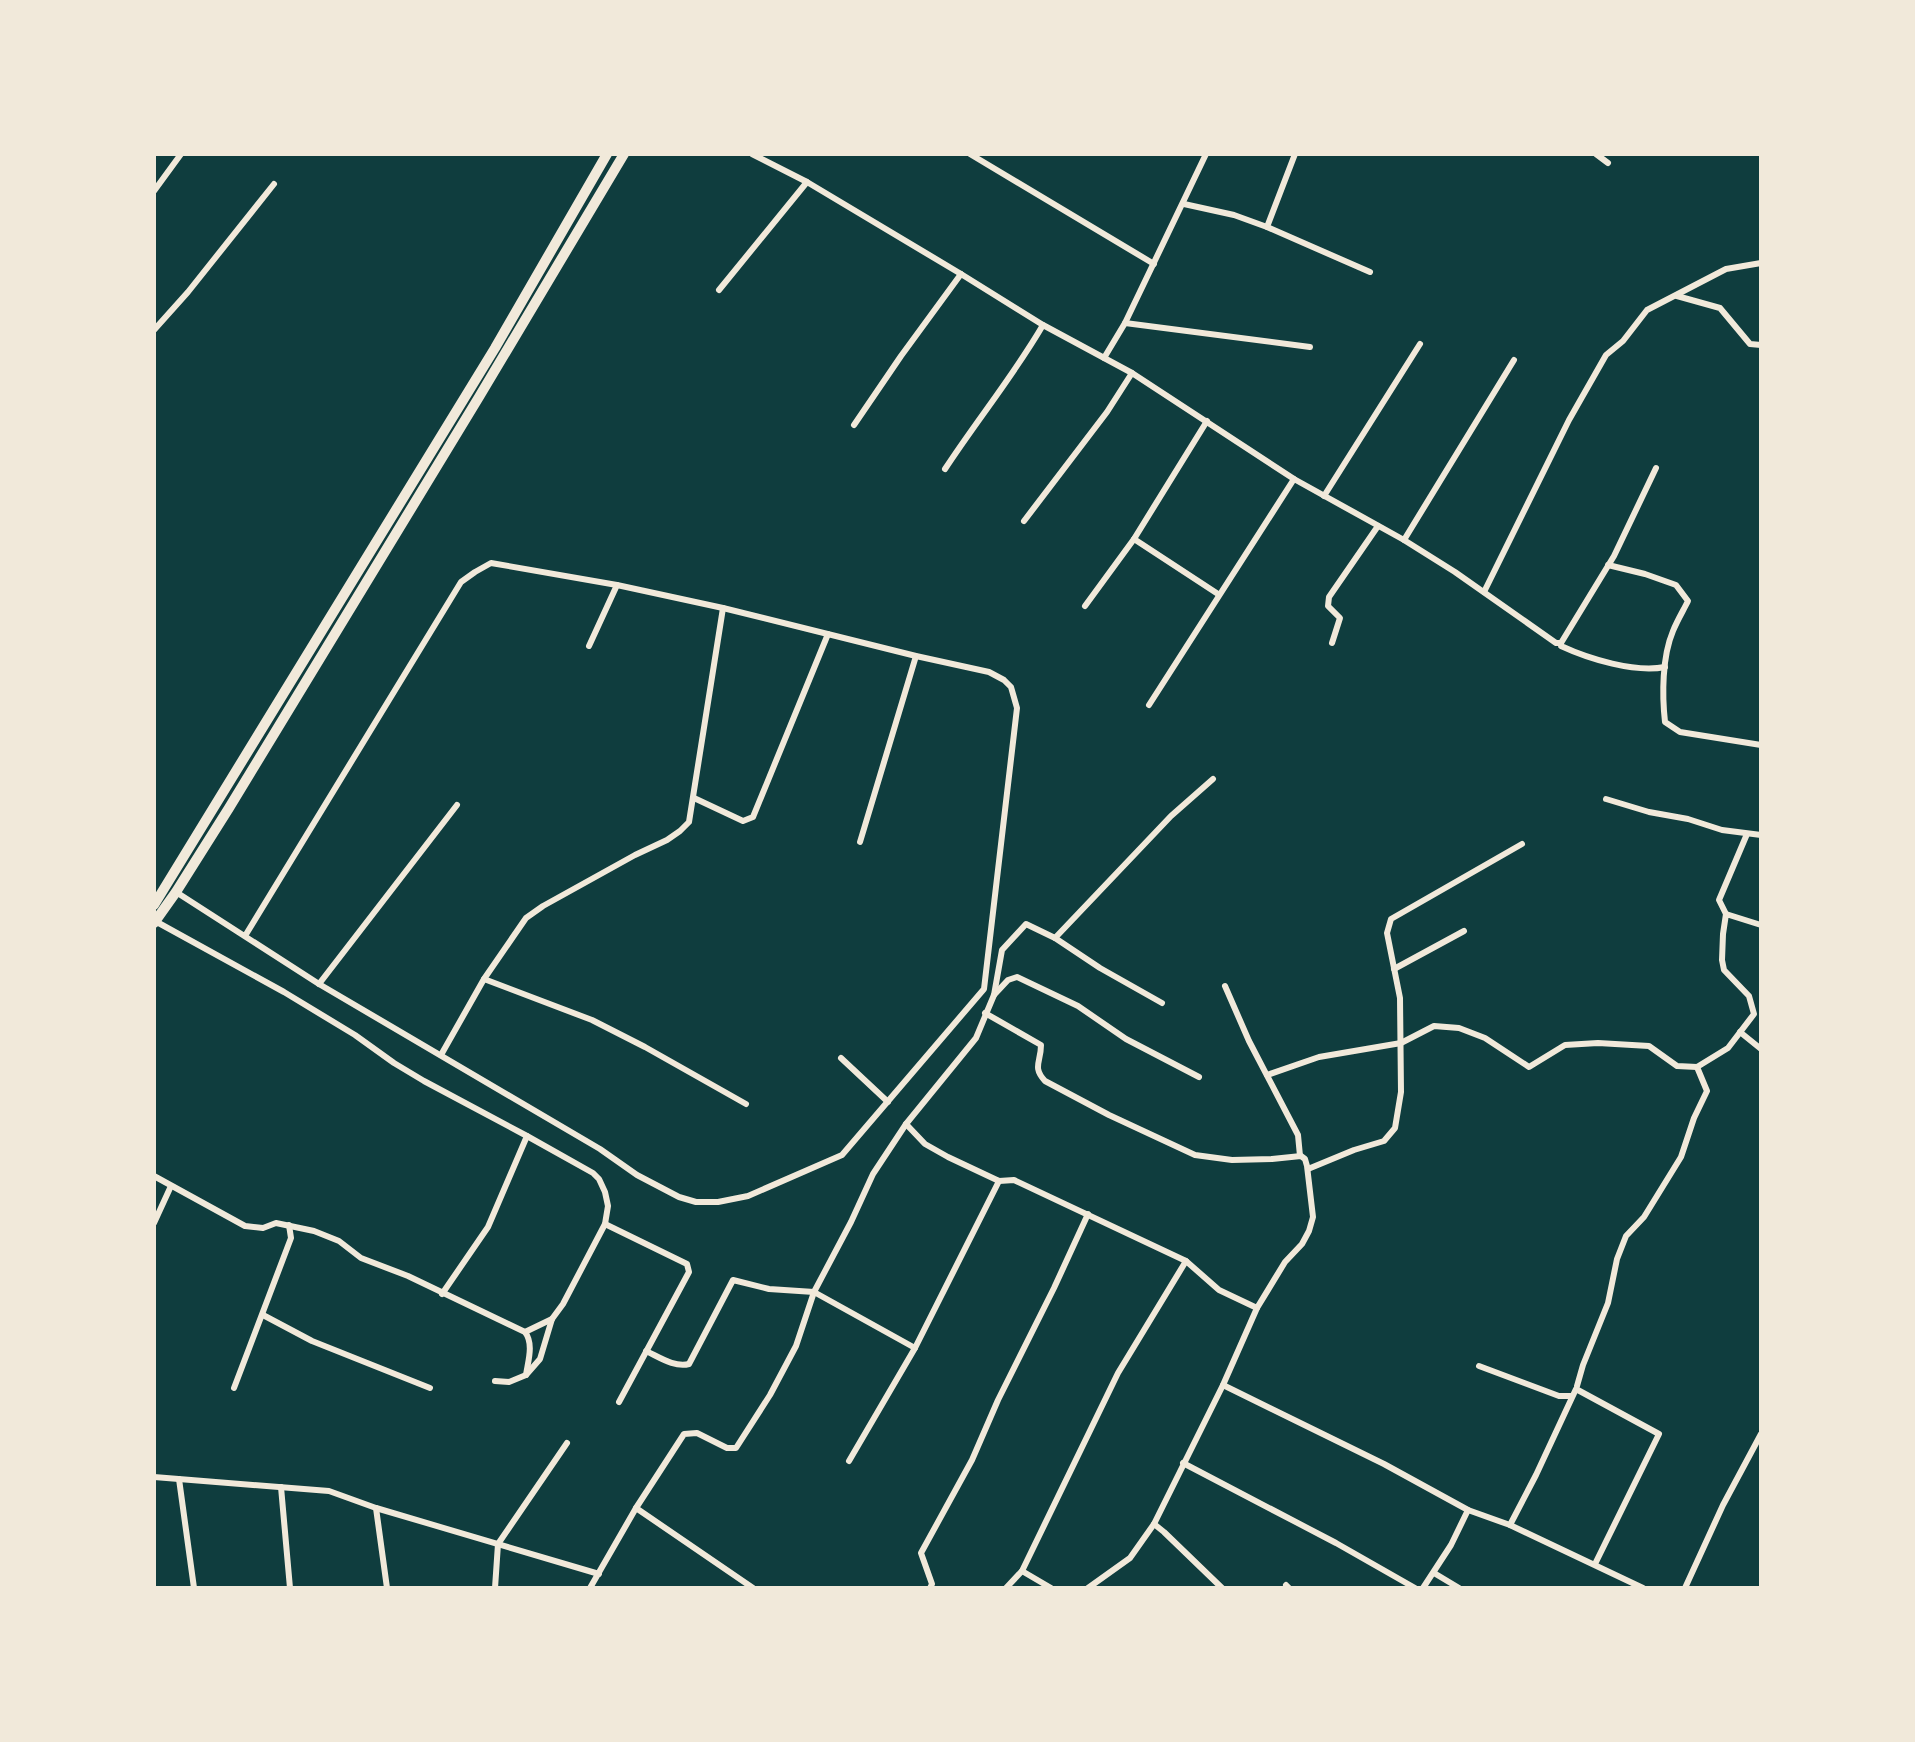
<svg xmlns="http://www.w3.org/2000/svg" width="1915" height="1742" font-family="Quicksand,sans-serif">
	<rect width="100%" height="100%" fill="#0f3d3e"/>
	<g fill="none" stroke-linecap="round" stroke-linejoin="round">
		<g stroke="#f1e9da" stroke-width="6">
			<path d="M752 154 807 182 961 274 1043 325 1132 373 1294 479 1404 540 1455 572 1556 643H1561L1614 556 1656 468"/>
			<path d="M970 154 1154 264"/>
			<path d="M1596 154 1608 163"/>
			<path d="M154 191 181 154"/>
			<path d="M1184 204 1234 215 1267 227 1370 272"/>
			<path d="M1267 227 1295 154"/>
			<path d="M719 290 807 182"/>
			<path d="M1677 296 1720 308 1750 344 1761 345"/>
			<path d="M1125 323 1310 347"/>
			<path d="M154 330 188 292 274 184"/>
			<path d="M1104 358 1125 323 1206 154"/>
			<path d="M1207 421 1134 539 1218 594"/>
			<path d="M854 425 901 356 961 274"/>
			<path d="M945 469C977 420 1014 375 1043 325"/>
			<path d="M1324 496 1420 344"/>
			<path d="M1024 521 1107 412 1132 373"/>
			<path d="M1404 540 1514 360"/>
			<path d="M1608 565 1645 574 1676 585 1688 601C1683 611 1677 621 1673 631 1662 657 1662 695 1665 722L1680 732 1761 745"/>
			<path d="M1484 592 1569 420 1606 355 1623 341 1647 310 1726 269 1761 263"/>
			<path d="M1085 606 1134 539"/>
			<path d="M1332 643 1340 618 1328 606 1329 597 1378 526"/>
			<path d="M1561 643V646C1589 659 1635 673 1665 667"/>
			<path d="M589 646 617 585"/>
			<path d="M1149 705 1294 479"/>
			<path d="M694 798 743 821 753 817 828 634"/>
			<path d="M1606 799 1649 812 1688 819 1722 830 1761 835"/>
			<path d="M860 842 916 656"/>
			<path d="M176 892 319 984 600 1149 637 1175 679 1197 696 1202H718L748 1196 842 1155 984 989 1017 708 1011 687 1004 680 989 672 916 656 723 608 617 585 491 563 475 572 461 582 245 936"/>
			<path d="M1726 914 1719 900 1747 834"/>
			<path d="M155 921 284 992 355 1035 394 1063 424 1081 527 1136 593 1173 599 1179 605 1192 608 1206 605 1224 563 1304 552 1319 540 1359 526 1375 509 1382 495 1381"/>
			<path d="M1055 938 1100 968 1162 1003"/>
			<path d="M1394 969 1464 931"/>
			<path d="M484 979 592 1020 645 1047 746 1104"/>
			<path d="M319 984 457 805"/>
			<path d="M1225 986 1249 1041 1298 1135 1300 1156"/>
			<path d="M994 995 1008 980 1017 977 1078 1006 1126 1039 1199 1077"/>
			<path d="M985 1013 1041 1045C1041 1062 1032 1067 1045 1081L1109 1115 1195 1155 1232 1160 1272 1159 1301 1156 1305 1159 1307 1166 1313 1217 1309 1231 1302 1244 1285 1262 1257 1308 1223 1385 1154 1524 1130 1558 1088 1588"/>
			<path d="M1740 1032 1761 1049"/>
			<path d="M441 1055 484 979 526 918 543 906 635 855 667 840 680 831 689 822 723 608"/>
			<path d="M841 1058 888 1102"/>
			<path d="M1267 1075 1319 1057 1401 1043 1434 1026 1459 1028 1485 1038 1529 1067 1565 1045 1598 1043 1649 1046 1677 1066 1697 1067 1728 1048 1754 1014 1749 996 1724 970 1722 960 1723 934 1726 914 1761 925"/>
			<path d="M906 1124 925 1144 948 1157 999 1181 1014 1180 1186 1261 1219 1290 1257 1308"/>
			<path d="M1308 1169 1354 1150 1384 1141 1395 1128 1401 1092 1400 998 1387 933 1391 919 1522 844"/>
			<path d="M154 1176 245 1226 263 1228 276 1223 314 1231 339 1241 361 1258 408 1276 525 1332C534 1344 528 1361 526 1375"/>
			<path d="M154 1223 171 1186"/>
			<path d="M605 1224 687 1264 689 1272 619 1402"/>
			<path d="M442 1294 488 1227 527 1136"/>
			<path d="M263 1315 312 1341 430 1388"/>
			<path d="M525 1332 552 1319"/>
			<path d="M646 1351C659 1357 675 1368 689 1364L733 1280 769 1289 814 1292 915 1348"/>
			<path d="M1479 1366 1559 1396H1571"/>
			<path d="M1223 1385 1384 1464 1468 1510 1510 1525 1643 1588"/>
			<path d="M1577 1386 1583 1365 1608 1303 1617 1259 1626 1236 1644 1217 1681 1157 1694 1118 1707 1091 1697 1067"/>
			<path d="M234 1388 291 1238 289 1225"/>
			<path d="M849 1461 915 1348 999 1181"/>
			<path d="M1183 1463 1336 1543 1415 1588"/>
			<path d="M154 1477 329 1491 376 1508 599 1574"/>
			<path d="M179 1479 194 1588"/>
			<path d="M281 1487 290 1588"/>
			<path d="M376 1508 387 1588"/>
			<path d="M636 1508 753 1588"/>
			<path d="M1154 1524 1164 1532 1222 1588"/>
			<path d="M1510 1525 1536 1475 1576 1389 1659 1434 1595 1564"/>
			<path d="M1022 1571 1051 1588"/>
			<path d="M1434 1573 1459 1588"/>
			<path d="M1286 1585 1289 1588"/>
			<path d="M495 1588 498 1544 567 1443"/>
			<path d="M590 1588 636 1508 684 1434 697 1433 727 1448H736L770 1395 796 1346 814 1292 851 1222 873 1174 906 1124 976 1038 994 995 1002 950 1026 924 1055 938 1171 816 1213 779"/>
			<path d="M930 1588 932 1584 921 1553 972 1460 998 1400 1054 1288 1088 1214"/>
			<path d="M1006 1588 1022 1571 1118 1373 1186 1261"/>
			<path d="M1423 1588 1451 1545 1468 1510"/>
			<path d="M1685 1588 1723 1505 1761 1434"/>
		</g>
		<g stroke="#f1e9da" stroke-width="10">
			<path d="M154 905 495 348 607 154"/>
			<path d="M154 923 176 892 229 808 479 397 624 154"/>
		</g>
	</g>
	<rect width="1915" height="1742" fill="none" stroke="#f1e9da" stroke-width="312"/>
</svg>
